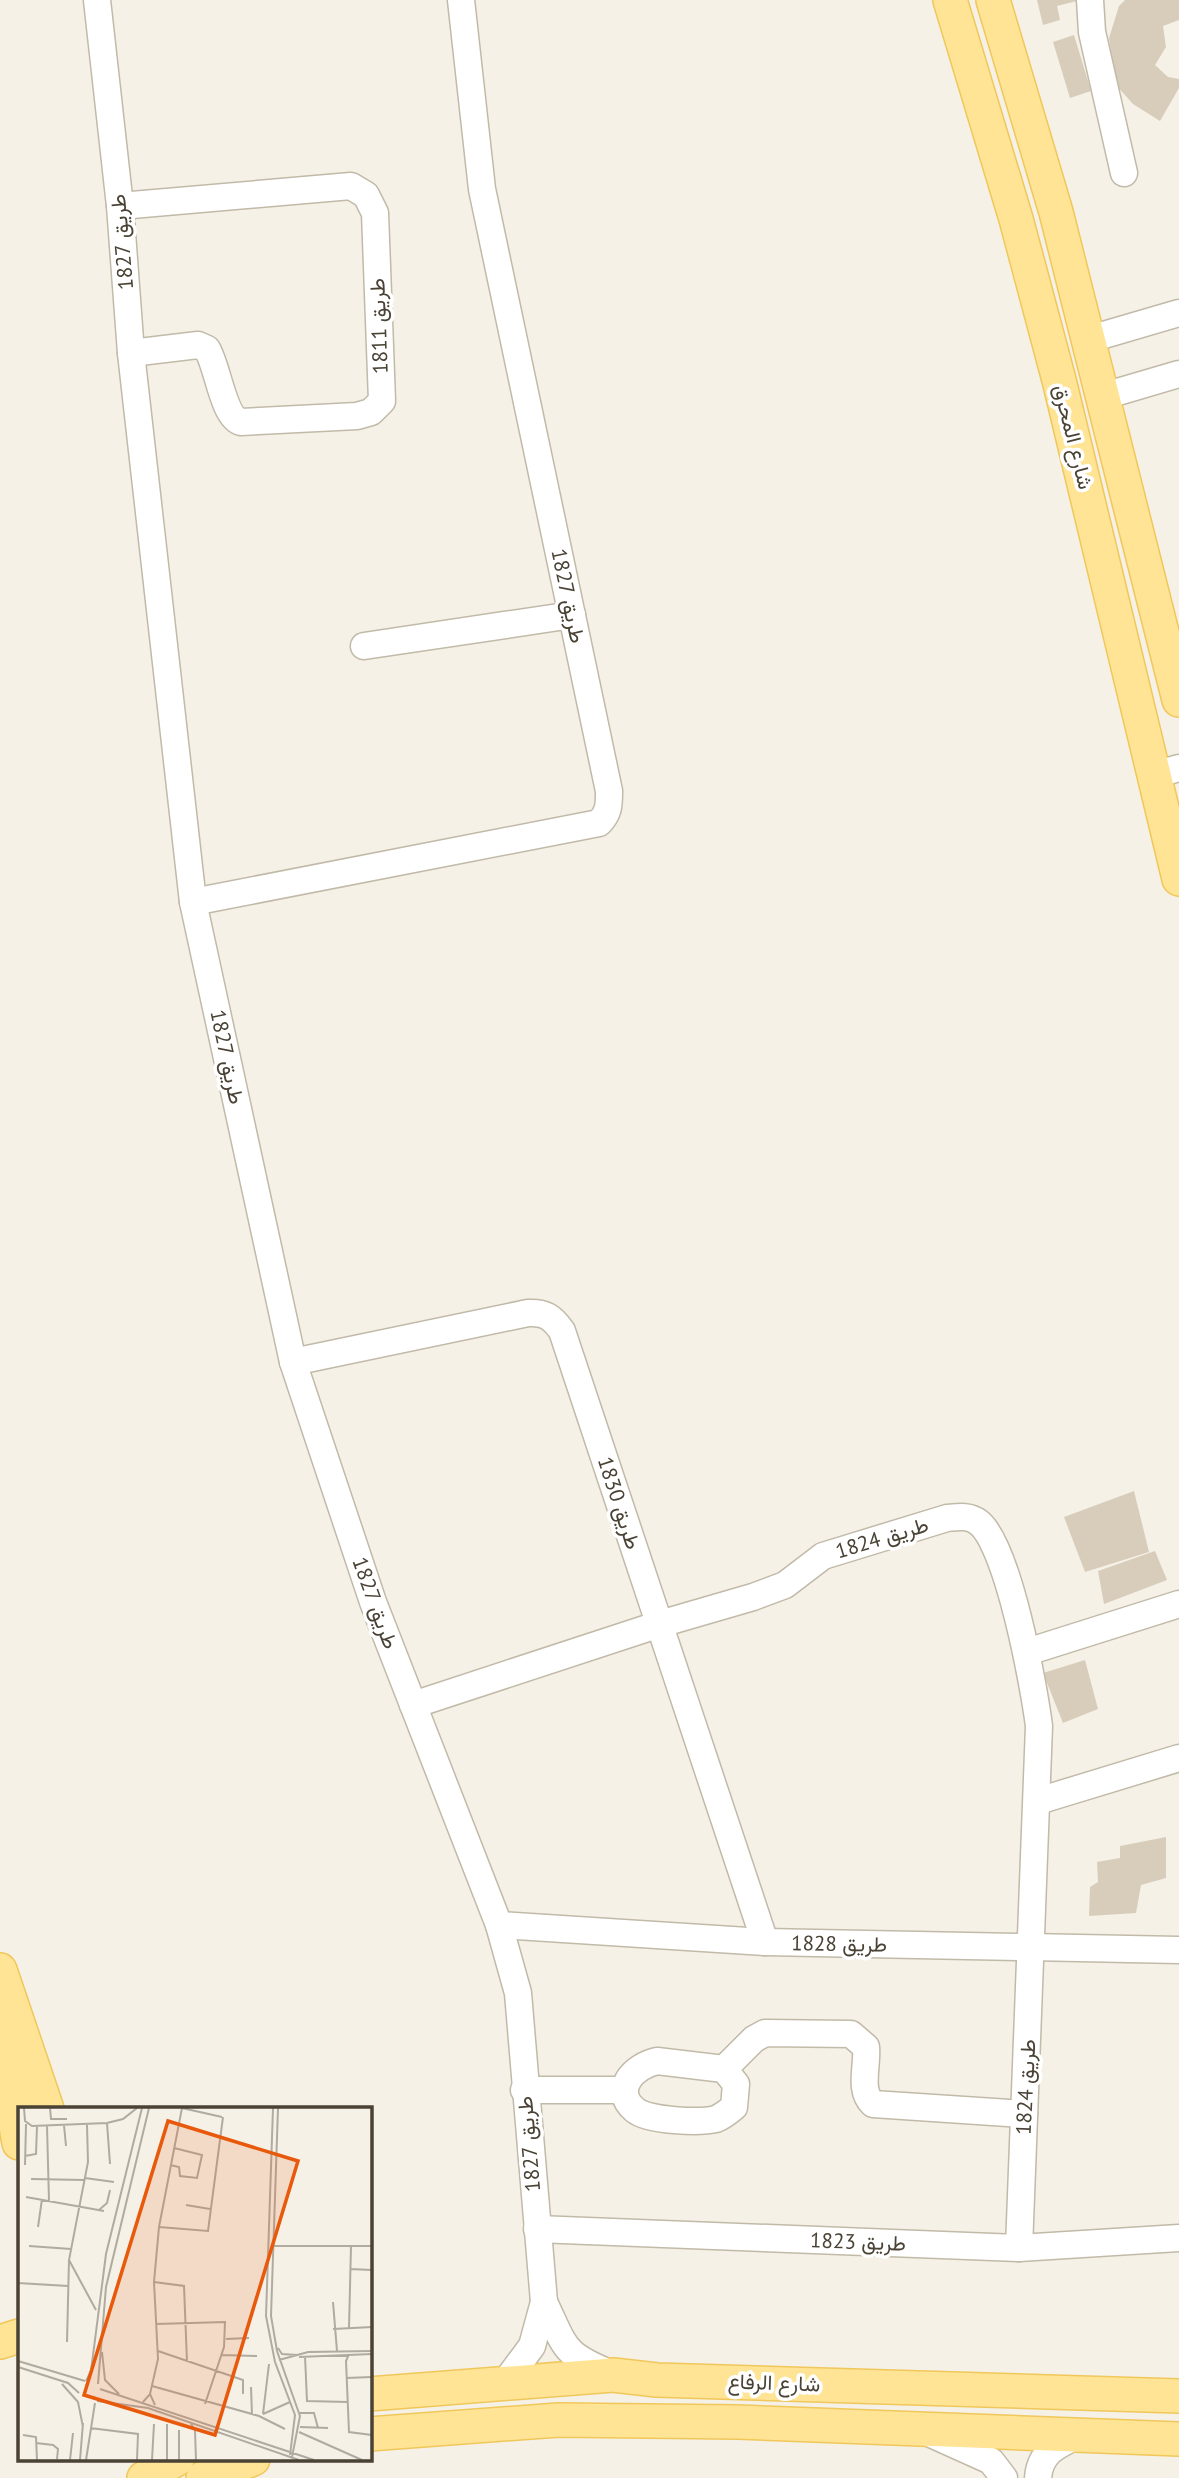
<svg xmlns="http://www.w3.org/2000/svg" width="1179" height="2478" font-family="'PT Sans',Vazirmatn,sans-serif">
	<rect width="100%" height="100%" fill="#f5f1e7"/>
	<g fill="#d8cdbb">
		<path d="M1037 0H1077V1L1057 6 1060 20 1043 25Z"/>
		<path d="M1125 0H1179V20L1163 26 1166 47 1155 65 1168 77 1179 79V88L1160 121 1133 104 1116 85 1109 38 1119 6Z"/>
		<path d="M1074 35 1091 91 1070 98 1053 42Z"/>
		<path d="M1134 1491 1149 1552 1085 1572 1064 1517Z"/>
		<path d="M1155 1551 1167 1580 1104 1604 1098 1571Z"/>
		<path d="M1085 1660 1098 1709 1063 1723 1043 1673Z"/>
		<path d="M1166 1837V1878L1141 1885 1136 1913 1089 1916 1090 1887 1098 1882 1097 1862 1120 1858V1846Z"/>
	</g>
	<g fill="none" stroke-linecap="round" stroke-linejoin="round">
		<defs>
			<g id="minor">
				<path d="M97 0 120 206 131 353 193 902 293 1362 373 1602 499 1925 518 1993 544 2302"/>
				<path d="M1090 0 1092 32 1124 173"/>
				<path d="M120 206 351 186 366 195 375 213 382 401 371 412 357 416 241 422C223 417 218 367 207 349L198 345 131 353"/>
				<path d="M1090 339 1179 313"/>
				<path d="M1104 396 1179 374"/>
				<path d="M364 646 572 615"/>
				<path d="M1154 775 1179 768"/>
				<path d="M193 902 599 823C609 813 609 805 609 791L482 189 461 0"/>
				<path d="M293 1362 528 1313C545 1312 552 1317 562 1331L765 1942"/>
				<path d="M1027 1652 1179 1604"/>
				<path d="M413 1705 660 1624 753 1597 785 1585 823 1556 947 1518C958 1517 969 1515 978 1522 1008 1543 1034 1687 1039 1726L1019 2248"/>
				<path d="M1038 1801 1179 1758"/>
				<path d="M499 1925 765 1942 1179 1950"/>
				<path d="M657 2061 724 2069 736 2084 734 2107C728 2112 723 2116 716 2119 700 2123 648 2121 635 2110 611 2090 634 2066 657 2061Z"/>
				<path d="M724 2069 754 2039 765 2033 851 2034 866 2047C868 2066 858 2090 873 2104L1024 2114"/>
				<path d="M524 2090H624"/>
				<path d="M537 2229 1019 2248 1179 2238"/>
				<path d="M506 2381 532 2346 544 2302C566 2348 562 2354 612 2374"/>
				<path d="M931 2434 991 2461 1004 2478"/>
				<path d="M1038 2478C1040 2452 1057 2445 1079 2435"/>
			</g>
			<g id="major">
				<path d="M950 0 1016 219 1059 380 1179 879"/>
				<path d="M993 0 1056 212 1179 700"/>
				<path d="M0 1970 47 2109"/>
				<path d="M0 2035 19 2143"/>
				<path d="M0 2342 19 2336"/>
				<path d="M369 2394 613 2375 657 2380 1179 2396"/>
				<path d="M369 2434 558 2420 738 2422 1179 2439"/>
				<path d="M144 2478 177 2459"/>
				<path d="M203 2478 253 2459"/>
			</g>
		</defs>
		<use href="#minor" stroke="#c2baa8" stroke-width="29"/>
		<use href="#major" stroke="#f0c75a" stroke-width="36"/>
		<use href="#minor" stroke="#fff" stroke-width="26"/>
		<use href="#major" stroke="#ffe496" stroke-width="33"/>
	</g>
	<g text-anchor="middle" stroke-width="7" stroke-linejoin="round" paint-order="stroke">
		<g font-size="21" fill="#494235" stroke="#fff">
			<text transform="translate(122 242) rotate(-95)" y="7">طريق 1827</text>
			<text transform="translate(379 326) rotate(-92)" y="7">طريق 1811</text>
			<text transform="translate(1073 437) rotate(76)" y="7">شارع المحرق</text>
			<text transform="translate(568 596) rotate(78)" y="7">طريق 1827</text>
			<text transform="translate(227 1057) rotate(78)" y="7">طريق 1827</text>
			<text transform="translate(619 1503) rotate(72)" y="7">طريق 1830</text>
			<text transform="translate(882 1538) rotate(-17)" y="7">طريق 1824</text>
			<text transform="translate(375 1603) rotate(70)" y="7">طريق 1827</text>
			<text transform="translate(839 1944) rotate(1)" y="7">طريق 1828</text>
			<text transform="translate(1026 2087) rotate(-87)" y="7">طريق 1824</text>
			<text transform="translate(529 2144) rotate(-95)" y="7">طريق 1827</text>
			<text transform="translate(858 2242) rotate(2)" y="7">طريق 1823</text>
			<text transform="translate(774 2383) rotate(2)" y="7">شارع الرفاع</text>
		</g>
	</g>
	<g transform="translate(18 2107)">
		<rect width="354" height="354" fill="#f5f1e7"/>
		<path fill="none" stroke="#b0aba0" stroke-width="2" d="M6 1 7 14 14 19 89 16 105 12 119 1M32 1 33 12H49M164 1 204 10M255 1 248 209 257 255 277 308 272 348M260 1 253 209 259 244 282 309 274 350M89 16 92 57M46 18 48 39M29 19 31 94M7 49 18 47 19 19M7 58 8 17M152 58 161 60 162 69 179 71 184 48 156 41M67 71 96 75M13 72 66 73M8 90 86 104M168 98 192 102M81 103 89 96 92 83M20 120 24 92M141 120 190 124 205 10M11 139 53 142M253 139H354M51 153 78 203M332 162 354 163M136 175 166 179 169 255M0 176 50 179M315 195 319 244M138 217 207 215 206 240 187 297M331 221 333 139M315 222 354 220M208 232 231 231M49 235 51 153 70 55 69 18M260 241 264 247 279 248M140 244 225 273V287M84 245 87 273 101 287M331 247 328 254 331 325 354 328M204 248 239 249M287 249 289 294 330 295M281 250 354 247M261 253 290 245 354 244M0 254 67 274M0 260 50 276 61 286M328 271 354 270M68 274 73 264 88 147 124 1M44 277 60 295 65 320M80 277 88 180 131 1M134 279 241 309 267 322M233 280 234 308M82 282 296 353M132 287 140 252 136 175 141 120 164 1M79 294 130 301 281 353M125 295 132 287 137 298M281 306H296L300 321M245 307 251 257M245 307 272 295M173 317 177 323 178 353M282 320 310 321M72 321 120 327 119 353M281 325 344 353M5 328 18 330 19 353M18 336 35 338 40 342 39 352M52 353 55 326M62 353 65 316M68 353 77 296M134 353 136 317M149 353V317M161 353V323"/>
		<path fill="#e8590c" fill-opacity="0.15" stroke="#e8590c" stroke-width="3.5" d="M150 14 280 54 197 328 66 288Z"/>
		<rect width="354" height="354" fill="none" stroke="#494235" stroke-width="3.5"/>
	</g>
</svg>
